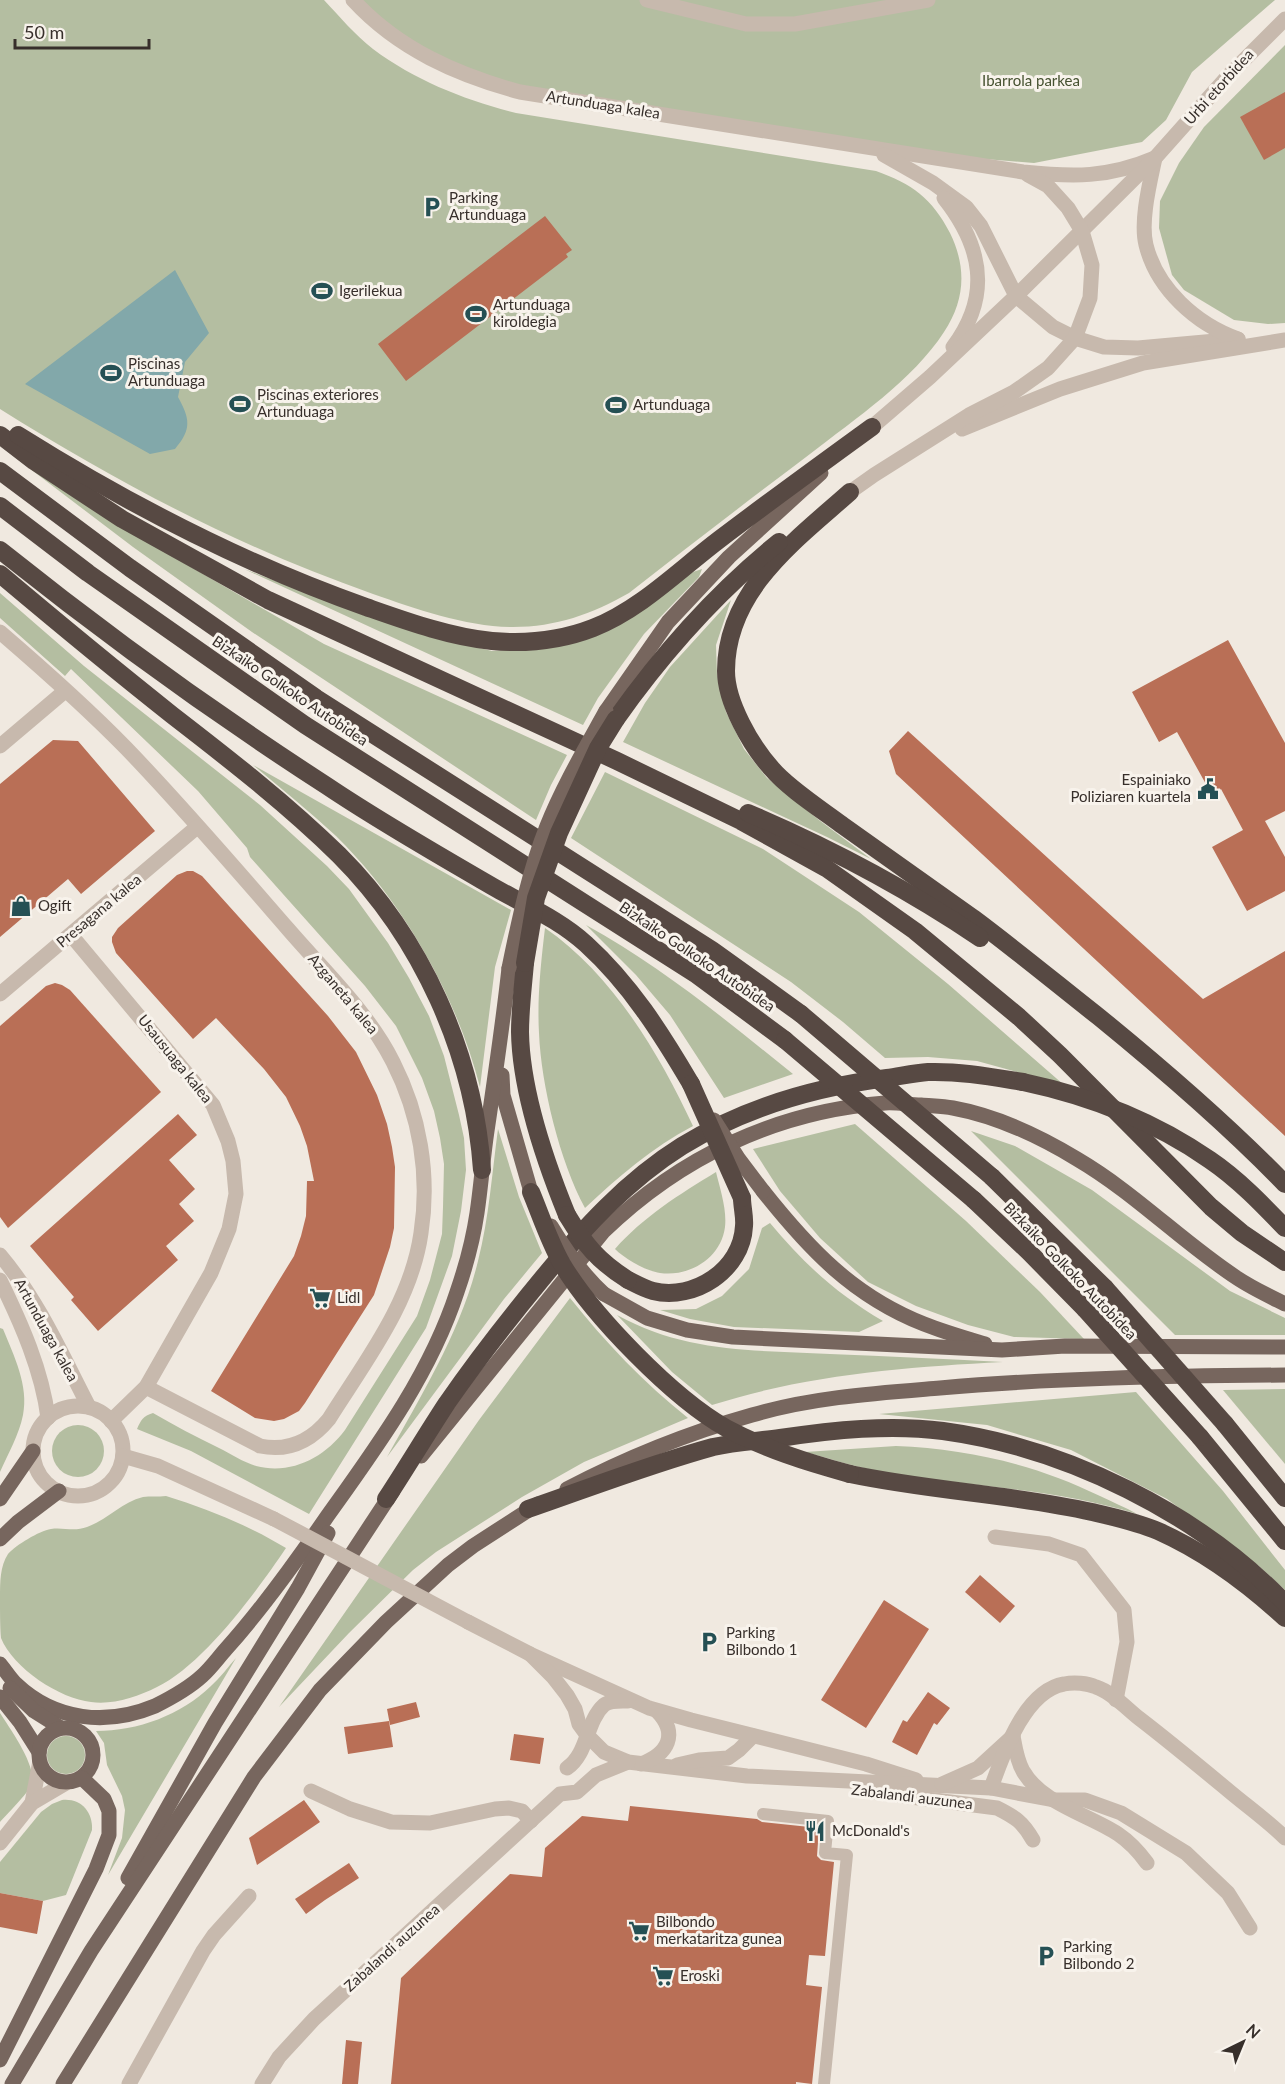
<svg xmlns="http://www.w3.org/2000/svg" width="1285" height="2084" font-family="Lato,sans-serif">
	<rect width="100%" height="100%" fill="#f0e9e0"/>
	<g fill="#b4bea1">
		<path d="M0 0H324C340 17 355 35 373 49 416 81 465 100 516 113L876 171C912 184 932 198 950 233 967 268 965 300 944 332 913 380 855 419 810 454 749 500 689 546 629 593 592 614 556 627 513 627 467 627 416 609 373 594 239 547 120 484 0 409Z"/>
		<path d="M354 0H1275L1192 72 1166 120 1142 142 1034 163 876 150 520 92 447 67Z"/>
		<path d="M1285 45V323L1268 324 1234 320 1184 290 1172 275 1159 228 1160 201 1179 163 1204 127Z"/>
		<path d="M0 446 172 556 324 644 567 755 551 785 536 820 252 632 133 547Z"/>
		<path d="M244 569 355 611 439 638 492 651 554 647 693 572 702 569 699 577 644 634 598 698 583 725Z"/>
		<path d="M0 593 84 666 260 805 327 866 349 889 388 943 409 978 429 1016 444 1056 459 1115 464 1138 466 1170 461 1211 452 1256 426 1328 309 1514 191 1451 137 1429C141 1420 143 1416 153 1413 174 1425 196 1437 219 1448 231 1454 243 1462 256 1466 291 1475 324 1458 345 1430L417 1316 430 1280 442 1234 443 1207 444 1164 440 1138 434 1111 422 1078 396 1026 365 986 250 857 247 848 198 791 71 669 65 676 0 618Z"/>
		<path d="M731 600 716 645 717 675 726 712 744 749 767 778 819 820 871 859 827 837 623 742 645 703 670 667Z"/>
		<path d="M253 765 511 910 495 967 480 1087C456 995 404 903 336 836 309 811 280 788 253 765Z"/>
		<path d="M605 772 763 849 859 912 948 984 1064 1085 977 1061 928 1057 885 1058 843 1022 791 982 571 838Z"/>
		<path d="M586 925C661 966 727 1021 793 1074L724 1098 670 1015 636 975Z"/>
		<path d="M545 928C612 974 659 1053 693 1126 653 1147 618 1177 585 1208 560 1162 541 1085 539 1033 537 998 541 962 545 928Z"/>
		<path d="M855 1124 966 1221 1040 1292 1084 1339 1014 1337 968 1325 916 1306 868 1282 820 1238 780 1191 753 1149Z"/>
		<path d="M498 1129 519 1197 542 1253 504 1299 387 1457C422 1394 461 1331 478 1261 489 1218 492 1173 498 1129Z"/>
		<path d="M971 1131 1015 1146 1092 1190 1230 1291 1285 1318V1335H1175Z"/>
		<path d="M716 1172C720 1189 727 1209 725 1227 721 1258 690 1277 660 1273 646 1271 625 1259 615 1249 643 1217 680 1194 716 1172Z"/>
		<path d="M770 1223C804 1264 837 1294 883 1321L859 1332 734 1327 690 1319 660 1310 696 1309 722 1296 749 1269 762 1228Z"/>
		<path d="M570 1298C605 1342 644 1383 688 1418L584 1462 522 1497 436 1552 413 1570 349 1633 279 1707 479 1420Z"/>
		<path d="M617 1315C686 1353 753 1350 830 1354 887 1356 945 1359 1003 1362 905 1367 806 1375 712 1405L672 1372Z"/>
		<path d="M0 1328 3 1329C14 1356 29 1386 23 1415 19 1435 8 1454 0 1472Z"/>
		<path d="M1285 1389V1464L1223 1390Z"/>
		<path d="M1136 1392 1223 1491 1285 1570V1590L1259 1566 1167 1499 1071 1450 987 1425 879 1414Z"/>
		<circle cx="78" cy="1451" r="26"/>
		<path d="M896 1446C968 1449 1034 1464 1100 1496 1112 1502 1125 1507 1137 1514 1058 1489 975 1487 893 1474 863 1469 834 1460 805 1452Z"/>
		<path d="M166 1496C208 1509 248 1525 286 1548 257 1591 203 1665 157 1687 137 1697 113 1705 91 1702 60 1699 13 1668 1 1638 0 1627 0 1609 0 1597 0 1582 0 1566 8 1554 16 1545 39 1531 51 1529 63 1527 74 1532 87 1527 107 1520 122 1502 143 1497 150 1496 158 1497 166 1496Z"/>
		<path d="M236 1658 108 1875 122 1838 125 1810 122 1796 107 1765 104 1743 96 1731C138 1731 181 1715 211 1686 220 1678 228 1667 236 1658Z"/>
		<path d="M0 1713C10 1729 39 1768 31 1786 28 1793 6 1815 0 1822Z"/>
		<circle cx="66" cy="1755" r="19"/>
		<path d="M62 1800C81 1798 93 1812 92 1830L66 1895 43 1901 0 1893V1862L41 1812 52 1804Z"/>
	</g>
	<path fill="#82a8aa" d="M175 270 209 333 185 362 178 397C190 419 192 429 175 449L150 454 25 384Z"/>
	<g fill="#b96f56">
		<path d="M1285 92V148L1264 160 1240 117Z"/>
		<path d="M545 216 572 250 566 254 568 257 406 381 378 344Z"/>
		<path d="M1228 640 1285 743V811L1265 821 1285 857V891L1247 911 1212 847 1243 830 1221 789 1212 795 1177 732 1159 742 1132 692Z"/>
		<path d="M908 731 1203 999 1285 951V1136L896 774 889 751Z"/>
		<path d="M53 740 78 741 155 831 81 894 68 879 0 937V784Z"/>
		<path d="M187 871H193L202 876 328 1016 356 1052 377 1095 387 1124 392 1147 395 1167 394 1228 390 1247 374 1295 305 1403 299 1411 284 1419 274 1421 255 1418 211 1391 294 1256 301 1236 306 1216 307 1181H314L307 1146 300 1126 286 1097 264 1069 216 1018 193 1039 116 953 112 942V937L118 928 177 875Z"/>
		<path d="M55 983 62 985 70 990 161 1092 8 1228 0 1217V1026L46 986Z"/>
		<path d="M178 1114 197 1135 169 1160 195 1189 179 1204 194 1221 166 1246 178 1260 98 1331 71 1300 74 1297 30 1246Z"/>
		<path d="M980 1575 1015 1606 1000 1623 965 1592Z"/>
		<path d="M884 1600 929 1629 866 1728 821 1700Z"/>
		<path d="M928 1692 950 1708 937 1725 934 1723 917 1755 892 1742 903 1720 907 1722Z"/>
		<path d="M416 1702 420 1717 390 1725 387 1709Z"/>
		<path d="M389 1721 393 1747 348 1754 344 1727Z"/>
		<path d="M514 1734 544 1738 540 1764 510 1760Z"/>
		<path d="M304 1800 320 1822 257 1865 249 1838Z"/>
		<path d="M630 1806 757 1819 762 1822 819 1828 817 1856 821 1860 834 1862 825 1956 809 1955 806 1985 822 1987 812 2084 796 2082V2084H391L401 1978 510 1874 542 1877 545 1848 582 1816 628 1821Z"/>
		<path d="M349 1863 359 1878 325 1900 306 1914 295 1899Z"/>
		<path d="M0 1893 43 1901 37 1934 0 1927Z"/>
		<path d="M346 2040 362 2042 358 2084H342Z"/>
	</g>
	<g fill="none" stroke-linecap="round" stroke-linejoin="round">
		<path stroke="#c7b9ad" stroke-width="12" d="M763 1814 828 1821 825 1853 847 1855 824 2084"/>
		<g stroke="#c7b9ad" stroke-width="15">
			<path d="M353 0C398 49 457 75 520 92L1023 172C1073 177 1108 178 1155 158"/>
			<path d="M647 0 746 24H795L928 0"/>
			<path d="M884 155 933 183 966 207 981 226 1016 296 1053 327 1075 338 1104 347 1138 348 1238 339"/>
			<path d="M1155 158C1150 182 1140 221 1146 245 1157 289 1196 324 1238 339"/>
			<path d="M944 198C982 246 992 295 953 347"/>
			<path d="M872 427 930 377 1016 296 1155 158 1228 76 1285 19"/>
			<path d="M962 429 1060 389 1143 363 1285 340"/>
			<path d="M850 492 874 475 969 415 1014 392 1048 368 1075 338 1090 298 1092 265 1082 231 1068 208 1048 186 1028 175"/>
			<path d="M0 632C43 669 86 707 126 748 182 806 235 868 288 929 325 972 368 1012 393 1062 420 1115 430 1175 421 1233 411 1303 366 1360 329 1419 311 1441 289 1452 260 1446L146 1387"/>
			<path d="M0 746 65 691"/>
			<path d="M71 935 213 1105 228 1141 233 1161 236 1194 229 1229 211 1273 146 1387 111 1421"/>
			<path d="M0 994 197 827"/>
			<path d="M0 1255C38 1300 62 1355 89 1407"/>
			<path d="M0 1280C21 1323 42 1370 48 1418"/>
			<circle cx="78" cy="1451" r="45"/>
			<path d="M123 1456 158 1466 274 1519"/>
			<path d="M995 1537 1049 1544 1081 1555 1124 1610 1127 1642 1116 1700"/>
			<path d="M468 1622 530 1654 649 1708 691 1720 866 1764 916 1780"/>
			<path d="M530 1654 553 1677 567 1695 575 1709 579 1724 587 1735 604 1752 628 1762 747 1776 991 1788 1054 1800H1085L1121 1813 1186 1853 1228 1893 1250 1928"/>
			<path d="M1013 1736C1015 1747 1017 1761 1023 1771 1041 1803 1089 1815 1118 1834 1130 1842 1139 1852 1147 1863"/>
			<path d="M641 1764C668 1754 679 1734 657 1711"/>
			<path d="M677 1765 699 1760 728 1758 739 1750 753 1736"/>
			<path d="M567 1768C588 1754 586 1721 604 1705 610 1700 621 1701 628 1701"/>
			<path d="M942 1784 978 1768 1013 1736"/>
			<path d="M991 1788C1003 1755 1024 1691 1064 1684 1074 1682 1087 1683 1096 1687 1112 1692 1127 1709 1140 1719 1170 1742 1200 1767 1229 1791 1248 1807 1268 1821 1285 1838"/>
			<path d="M311 1791 350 1809 391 1822 430 1823 495 1809 509 1808 522 1811 531 1821"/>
			<path d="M864 1791 997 1808C1015 1817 1023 1822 1033 1840"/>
			<path d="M32 1803 40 1761"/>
			<path d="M0 1843 32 1803 66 1783"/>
			<path d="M129 2084 203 1951 214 1935 249 1896"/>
			<path d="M262 2084 279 2057 314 2019 560 1794 577 1792 596 1775 628 1762"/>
		</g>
		<g stroke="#77665e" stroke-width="15">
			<path d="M606 711 668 622 729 557 821 473"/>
			<path d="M502 1075 503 1095 531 1192"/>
			<path d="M763 1191C809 1249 853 1296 924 1324 944 1332 965 1338 985 1344"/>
			<path d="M604 1294 647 1318 687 1330 733 1337 1002 1350 1065 1346 1285 1347"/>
			<path d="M421 1456 603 1232C680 1157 777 1111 885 1103 897 1102 909 1105 921 1105 931 1106 942 1106 953 1108 997 1116 1039 1136 1077 1159 1135 1193 1182 1242 1237 1278 1252 1288 1269 1296 1285 1304"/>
			<path d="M567 1489C626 1458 688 1433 752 1415 813 1397 878 1393 940 1388 1055 1378 1170 1376 1285 1375"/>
			<path d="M0 1499 33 1451"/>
			<path d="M0 1539 18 1522 59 1491"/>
			<path d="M0 1664C5 1670 10 1678 16 1684 55 1721 107 1726 155 1706 171 1698 189 1688 202 1676 211 1668 218 1658 226 1649 263 1608 295 1563 326 1518 376 1448 430 1375 457 1292 466 1266 473 1240 477 1213 481 1186 483 1158 487 1131 495 1077 503 1023 509 968"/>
			<path d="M10 1688 34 1711 61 1728"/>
			<path d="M0 1697 20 1722 39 1752"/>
			<circle cx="66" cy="1755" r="27"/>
			<path d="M128 1878 215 1723 298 1588 328 1533"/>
			<path d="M0 2060 96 1869 109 1835V1811L104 1799 82 1778"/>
			<path d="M12 2084 91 1951 393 1491"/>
			<path d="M63 2084 254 1777 320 1690 386 1622 448 1565 473 1546 538 1504"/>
		</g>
		<g stroke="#574943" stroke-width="18">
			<path d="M0 435 34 461 122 519 268 600 617 761 741 821 826 868 915 931 1019 1017 1060 1055 1211 1207 1242 1233 1285 1262"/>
			<path d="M18 435C128 504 244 564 366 607 406 621 450 637 492 641 526 644 562 640 593 628 641 609 679 570 720 539 770 501 821 464 872 427"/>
			<path d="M0 471 130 568 316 698 712 950 801 1014"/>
			<path d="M850 492C796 540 726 590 726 671 726 702 751 746 772 769 788 788 822 810 842 825 886 856 929 887 973 918 1016 950 1057 984 1099 1017 1164 1070 1227 1124 1285 1184"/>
			<path d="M0 506 88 573 305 725 697 975 785 1040"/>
			<path d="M0 550C105 634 214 713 327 786 382 823 440 856 497 889 527 906 560 920 586 944 630 984 661 1033 691 1084"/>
			<path d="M0 574C57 622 114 669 172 715 229 759 287 804 339 855 422 938 474 1054 482 1170"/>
			<path d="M616 719C662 654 716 593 779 542"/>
			<path d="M748 813C828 847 907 889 980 938"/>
			<path d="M525 963C523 986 520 1010 520 1032 521 1092 545 1161 567 1215"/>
			<path d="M992 1177 1105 1288"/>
			<path d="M974 1200 1029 1252 1085 1309"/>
			<path d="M628 1280C636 1284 645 1289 653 1291 694 1301 742 1270 744 1226 745 1217 742 1207 742 1198"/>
			<path d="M1225 1424 1285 1498"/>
			<path d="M1200 1437 1285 1541"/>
			<path d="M850 1474C930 1491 1012 1494 1092 1512 1114 1517 1137 1522 1158 1531 1205 1552 1247 1583 1285 1618"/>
			<path d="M386 1499C407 1467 426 1435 447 1403 476 1361 508 1320 541 1280 582 1230 626 1181 682 1146 744 1108 816 1087 887 1078 901 1076 915 1073 928 1072 960 1071 992 1077 1023 1082"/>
			<path d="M528 1509C589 1488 651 1464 713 1447 735 1442 758 1441 780 1438 833 1430 890 1424 943 1431 1067 1448 1198 1513 1285 1603"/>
		</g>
		<path stroke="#c7b9ad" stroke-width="15" d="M274 1519 468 1622"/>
		<g stroke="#77665e" stroke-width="15">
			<path d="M509 968C519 920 529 871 547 826 563 786 585 749 606 711"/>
			<path d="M714 1120 738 1158 763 1191"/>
			<path d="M551 1226C566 1251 582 1274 604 1294"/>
		</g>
		<g stroke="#574943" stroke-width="18">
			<path d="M525 963 536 898 559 833 598 748 616 719"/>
			<path d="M801 1014 992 1177"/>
			<path d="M785 1040 974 1200"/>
			<path d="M1023 1082C1089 1096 1154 1121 1210 1160 1238 1179 1262 1204 1285 1228"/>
			<path d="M691 1084 742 1198"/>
			<path d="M531 1192C541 1216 549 1241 562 1264 593 1316 673 1398 726 1428 765 1449 806 1462 850 1474"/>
			<path d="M567 1215C585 1245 598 1261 628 1280"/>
			<path d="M1105 1288 1225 1424"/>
			<path d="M1085 1309 1200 1437"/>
		</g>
	</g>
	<defs>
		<symbol id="parking-bare" viewBox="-9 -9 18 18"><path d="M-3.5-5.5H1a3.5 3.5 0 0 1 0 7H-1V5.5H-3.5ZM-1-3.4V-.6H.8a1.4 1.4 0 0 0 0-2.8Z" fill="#255054" stroke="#f8f3ec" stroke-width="2.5" paint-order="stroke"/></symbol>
		<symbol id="stadium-bare" viewBox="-9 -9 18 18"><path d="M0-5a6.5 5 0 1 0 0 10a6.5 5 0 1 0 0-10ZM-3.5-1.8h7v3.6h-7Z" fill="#255054" stroke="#f8f3ec" stroke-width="2.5" paint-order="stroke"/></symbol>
		<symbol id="civic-bare" viewBox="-9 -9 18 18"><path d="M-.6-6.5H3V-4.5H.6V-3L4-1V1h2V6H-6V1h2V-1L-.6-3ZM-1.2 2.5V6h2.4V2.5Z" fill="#255054" stroke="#f8f3ec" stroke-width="2.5" paint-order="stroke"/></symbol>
		<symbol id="shop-bare" viewBox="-9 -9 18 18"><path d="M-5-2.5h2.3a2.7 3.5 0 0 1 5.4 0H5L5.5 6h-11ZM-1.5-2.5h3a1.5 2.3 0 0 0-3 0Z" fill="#255054" stroke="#f8f3ec" stroke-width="2.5" paint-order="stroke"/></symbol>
		<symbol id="supermarket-bare" viewBox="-9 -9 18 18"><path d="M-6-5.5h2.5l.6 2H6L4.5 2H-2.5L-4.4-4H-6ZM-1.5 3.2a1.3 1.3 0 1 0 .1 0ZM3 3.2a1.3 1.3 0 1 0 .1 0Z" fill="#255054" stroke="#f8f3ec" stroke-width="2.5" paint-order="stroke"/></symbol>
		<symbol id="restaurant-bare" viewBox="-9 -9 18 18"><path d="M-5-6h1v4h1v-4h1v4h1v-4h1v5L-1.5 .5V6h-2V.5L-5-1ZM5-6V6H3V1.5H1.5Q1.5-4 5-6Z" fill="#255054" stroke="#f8f3ec" stroke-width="2.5" paint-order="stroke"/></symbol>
	</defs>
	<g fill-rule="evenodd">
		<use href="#parking-bare" x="417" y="192" width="30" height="30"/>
		<use href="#stadium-bare" x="307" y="276" width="30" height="30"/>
		<use href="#stadium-bare" x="461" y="299" width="30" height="30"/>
		<use href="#stadium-bare" x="96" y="358" width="30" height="30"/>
		<use href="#stadium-bare" x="225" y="389" width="30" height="30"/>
		<use href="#stadium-bare" x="601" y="390" width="30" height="30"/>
		<use href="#civic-bare" x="1193" y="774" width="30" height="30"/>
		<use href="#shop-bare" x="6" y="891" width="30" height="30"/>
		<use href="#supermarket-bare" x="305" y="1283" width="30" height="30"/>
		<use href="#parking-bare" x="694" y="1627" width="30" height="30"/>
		<use href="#restaurant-bare" x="800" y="1816" width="30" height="30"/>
		<use href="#supermarket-bare" x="624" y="1916" width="30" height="30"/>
		<use href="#parking-bare" x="1031" y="1941" width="30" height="30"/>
		<use href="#supermarket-bare" x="648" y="1961" width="30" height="30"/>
	</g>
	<g text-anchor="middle" stroke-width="6" stroke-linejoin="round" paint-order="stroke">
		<g font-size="15" fill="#465231" stroke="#f8f3ec">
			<text x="1031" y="86">Ibarrola parkea</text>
		</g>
		<g font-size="15" fill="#372f2b" stroke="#f8f3ec">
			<text transform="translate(1219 87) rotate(-48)" y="5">Urbi etorbidea</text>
			<text transform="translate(603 105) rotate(9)" y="5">Artunduaga kalea</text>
			<text transform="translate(290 691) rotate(34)" y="5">Bizkaiko Golkoko Autobidea</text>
			<text transform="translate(99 911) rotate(-40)" y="5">Presagana kalea</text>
			<text transform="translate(697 957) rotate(34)" y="5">Bizkaiko Golkoko Autobidea</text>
			<text transform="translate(343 994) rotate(50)" y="5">Azganeta kalea</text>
			<text transform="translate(175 1059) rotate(51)" y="5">Usausuaga kalea</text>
			<text transform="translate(1070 1271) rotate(46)" y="5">Bizkaiko Golkoko Autobidea</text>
			<text transform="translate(46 1330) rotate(61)" y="5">Artunduaga kalea</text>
			<text transform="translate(912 1797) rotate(7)" y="5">Zabalandi auzunea</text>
			<text transform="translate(392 1948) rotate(-42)" y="5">Zabalandi auzunea</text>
		</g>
		<g font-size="15" fill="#372f2b" stroke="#f8f3ec" text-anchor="start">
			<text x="449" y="203">Parking<tspan x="449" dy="17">Artunduaga</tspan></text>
			<text x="339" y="296">Igerilekua</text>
			<text x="493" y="310">Artunduaga<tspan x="493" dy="17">kiroldegia</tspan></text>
			<text x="128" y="369">Piscinas<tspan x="128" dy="17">Artunduaga</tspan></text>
			<text x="257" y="400">Piscinas exteriores<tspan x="257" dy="17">Artunduaga</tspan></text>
			<text x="633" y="410">Artunduaga</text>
			<text x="1191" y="785" text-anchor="end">Espainiako<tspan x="1191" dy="17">Poliziaren kuartela</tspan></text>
			<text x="38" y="911">Ogift</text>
			<text x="337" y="1303">Lidl</text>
			<text x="726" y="1638">Parking<tspan x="726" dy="17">Bilbondo 1</tspan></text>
			<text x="832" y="1836">McDonald's</text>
			<text x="656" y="1927">Bilbondo<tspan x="656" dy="17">merkataritza gunea</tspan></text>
			<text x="1063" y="1952">Parking<tspan x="1063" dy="17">Bilbondo 2</tspan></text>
			<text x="680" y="1981">Eroski</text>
		</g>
	</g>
	<g transform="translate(1243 2042) rotate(43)" stroke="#f8f3ec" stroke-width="4.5" paint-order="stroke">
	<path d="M0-4.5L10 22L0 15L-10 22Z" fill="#372f2b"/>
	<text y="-9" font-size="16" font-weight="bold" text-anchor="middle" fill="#372f2b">N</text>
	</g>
	<path d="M15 39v9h134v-9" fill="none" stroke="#372f2b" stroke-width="3"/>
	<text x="24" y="39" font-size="18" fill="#372f2b" stroke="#f8f3ec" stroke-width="4.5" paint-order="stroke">50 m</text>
</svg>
